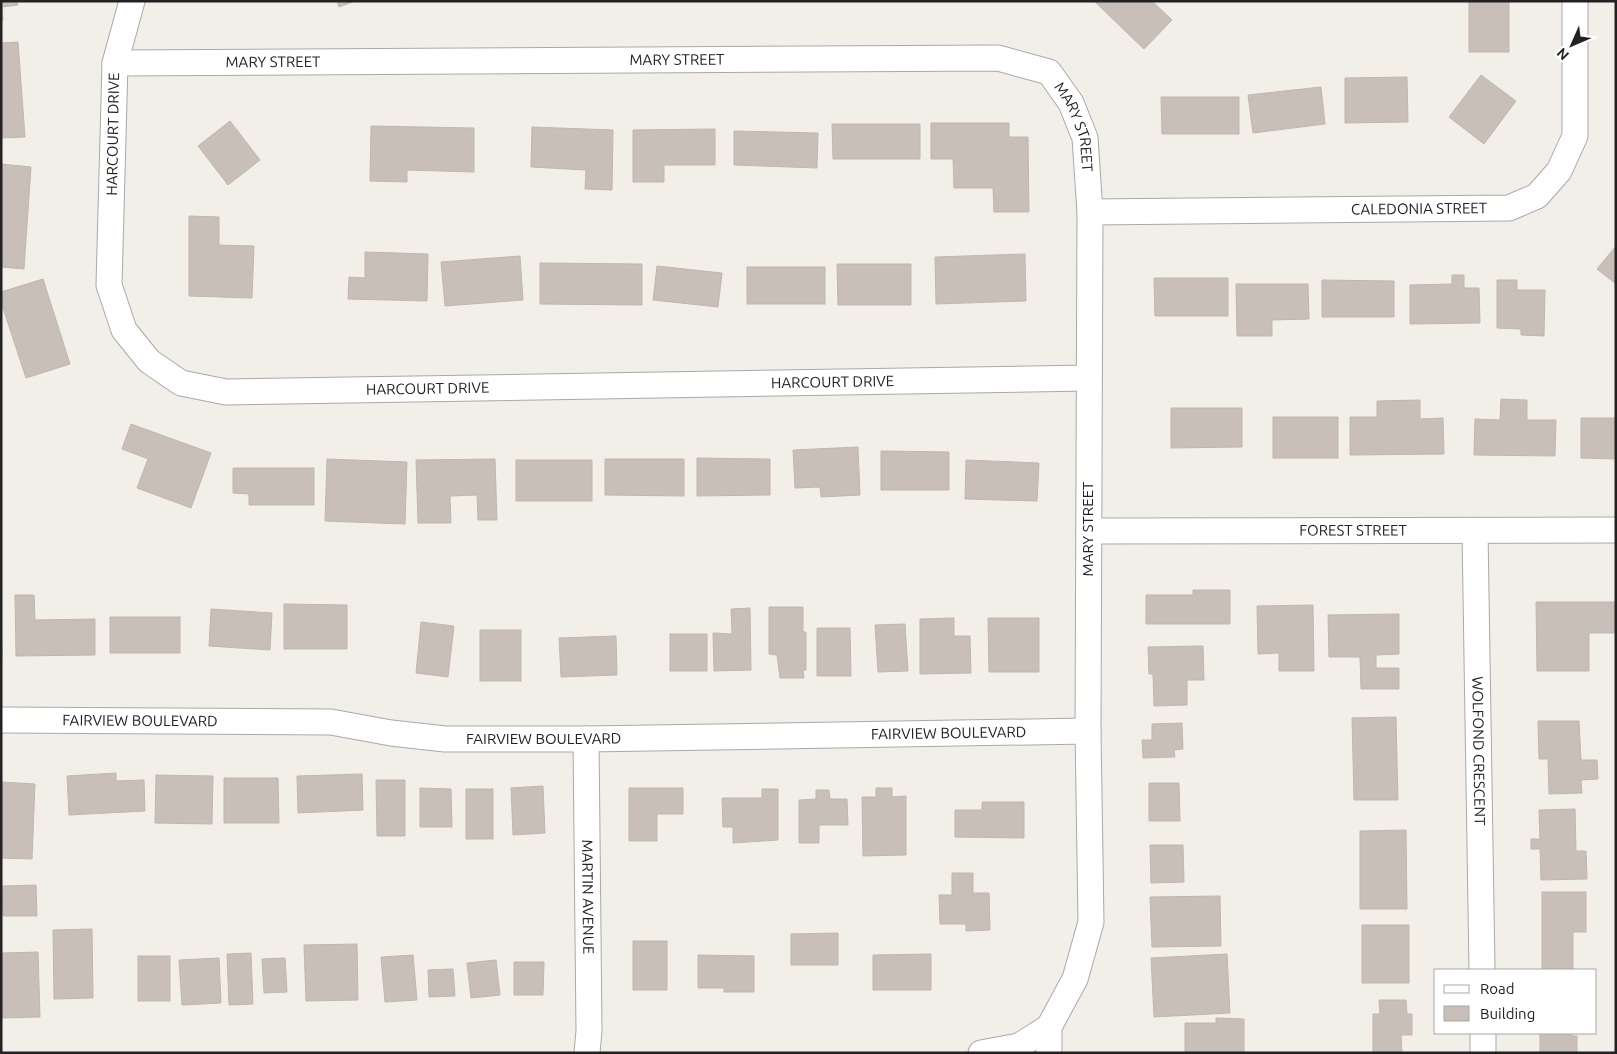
<svg xmlns="http://www.w3.org/2000/svg" width="1617" height="1054" font-family="Ubuntu,sans-serif">
	<rect width="100%" height="100%" fill="#f2efe9"/>
	<g fill="#c7bfb8" stroke="#c4b6ab">
		<path d="M1 1H17L18 5 2 7 3 20 1 21Z"/>
		<path d="M337 1H355L339 7Z"/>
		<path d="M1094 1H1152L1172 20 1144 49Z"/>
		<rect x="1469" y="1" width="40" height="51"/>
		<path d="M18 42 25 137 1 138V43Z"/>
		<path d="M1481 75 1516 101 1484 144 1449 117Z"/>
		<path d="M1407 77 1408 122 1345 123V78Z"/>
		<path d="M1321 87 1325 124 1253 133 1248 95Z"/>
		<path d="M1161 97H1239V134H1162Z"/>
		<path d="M230 121 260 160 228 185 198 146Z"/>
		<path d="M931 123H1009V137H1028L1029 212H994L993 188H954L953 159H931Z"/>
		<path d="M832 124H920V159H833Z"/>
		<path d="M371 126 474 128V172L407 170V182L370 181Z"/>
		<path d="M532 127 613 130 612 190 585 189 586 170 531 167Z"/>
		<path d="M715 129V165H664V182H633V130Z"/>
		<path d="M734 131 818 133 817 168 734 165Z"/>
		<path d="M1 164 31 167 24 269 1 267Z"/>
		<path d="M189 216 219 217V245L254 246 252 298 189 296Z"/>
		<path d="M1616 246V284L1597 269Z"/>
		<path d="M365 252 428 254 427 301 348 299 349 277 365 278Z"/>
		<path d="M1025 254 1026 301 936 304 935 257Z"/>
		<path d="M520 256 523 300 445 306 441 262Z"/>
		<path d="M540 263 642 264V305L540 304Z"/>
		<path d="M837 264H911V305H838Z"/>
		<path d="M657 266 722 273 718 307 653 300Z"/>
		<rect x="747" y="267" width="78" height="37"/>
		<path d="M1452 275H1464V288H1479L1480 323 1410 324V285L1452 284Z"/>
		<path d="M1154 278H1228V316H1155Z"/>
		<path d="M43 279 70 364 26 378 1 302V292Z"/>
		<path d="M1322 280 1394 281V317H1322Z"/>
		<path d="M1497 280H1517V290H1545L1544 336 1521 335V329L1497 328Z"/>
		<path d="M1236 284H1308L1309 319 1272 320V336H1237Z"/>
		<path d="M1501 399 1527 400V420H1556L1555 456 1474 455 1475 419 1500 420Z"/>
		<path d="M1420 400V419L1443 418 1444 454 1350 455V417H1377V401Z"/>
		<path d="M1171 408H1242V447L1171 448Z"/>
		<rect x="1273" y="417" width="65" height="41"/>
		<path d="M1581 418H1616V459L1581 458Z"/>
		<path d="M131 424 211 453 191 508 137 488 148 459 122 449Z"/>
		<path d="M858 447 860 495 821 497 820 487 795 488 793 450Z"/>
		<path d="M881 451 949 452V490H881Z"/>
		<path d="M697 458 770 459V495L697 496Z"/>
		<path d="M327 459 407 462 405 524 325 521Z"/>
		<path d="M495 459 497 520H478L477 495 450 496 451 523H418L416 460Z"/>
		<path d="M605 459H684V496L605 495Z"/>
		<rect x="516" y="460" width="76" height="41"/>
		<path d="M966 460 1039 463 1037 501 965 499Z"/>
		<path d="M233 468H314V505H249V494L233 493Z"/>
		<path d="M1193 590H1230V624H1146V595H1193Z"/>
		<path d="M15 595H34L35 620 95 619V655L16 656Z"/>
		<path d="M1536 602H1616V633H1589V671H1537Z"/>
		<path d="M284 604 347 605V649H284Z"/>
		<path d="M1313 605 1314 671H1279V653L1258 654 1257 606Z"/>
		<path d="M769 607H803V632H806V670H803L804 678H780L777 655 769 654Z"/>
		<path d="M750 608 751 670 714 671 713 633 732 634 731 609Z"/>
		<path d="M211 609 272 613 270 650 209 646Z"/>
		<path d="M1399 614V654L1376 655V668H1399V689H1361L1360 657H1329L1328 615Z"/>
		<rect x="110" y="617" width="70" height="36"/>
		<path d="M954 618V636H970L971 673 920 674V619Z"/>
		<path d="M988 618H1039V672H989Z"/>
		<path d="M1 622 2 657 1 658Z"/>
		<path d="M421 622 454 626 448 677 416 673Z"/>
		<path d="M905 624 908 671 878 672 875 625Z"/>
		<path d="M817 628H850L851 676H817Z"/>
		<rect x="480" y="630" width="41" height="51"/>
		<rect x="670" y="634" width="37" height="37"/>
		<path d="M616 636 617 675 561 677 559 638Z"/>
		<path d="M1203 646 1204 680H1187V705L1154 706 1153 674H1149L1148 647Z"/>
		<path d="M1396 717 1398 800H1354L1352 718Z"/>
		<path d="M1538 721H1579L1581 760H1597L1598 779 1581 780 1582 793 1549 794 1548 759H1539Z"/>
		<path d="M1182 723 1183 749 1174 750 1175 757 1143 758 1142 740H1152V724Z"/>
		<path d="M116 773V781L144 780 145 811 69 815 67 776Z"/>
		<path d="M362 774 363 810 298 813 297 776Z"/>
		<path d="M156 775 213 776 212 824 155 823Z"/>
		<path d="M224 778H278L279 823H224Z"/>
		<path d="M376 780H405V836H377Z"/>
		<path d="M1 782 35 784 32 859 1 858Z"/>
		<path d="M1149 783H1179L1180 821H1149Z"/>
		<path d="M543 786 545 833 513 835 511 788Z"/>
		<path d="M420 788 451 789 452 827H420Z"/>
		<path d="M629 788H683V814H657V841H629Z"/>
		<path d="M876 788H892V797L906 796V855L863 856 862 797H876Z"/>
		<rect x="466" y="789" width="27" height="50"/>
		<path d="M762 789H778V840L733 843V827H723L722 798H762Z"/>
		<path d="M816 790H829L830 799H847L848 825H819V843H799V800L816 799Z"/>
		<path d="M982 802H1024V838L955 837V810H982Z"/>
		<path d="M1575 809 1576 851H1586L1587 879 1541 880 1540 849H1531V839H1540L1539 810Z"/>
		<path d="M1406 830 1407 909H1360V831Z"/>
		<path d="M1150 845H1183L1184 882 1151 883Z"/>
		<path d="M952 873H973V893H989L990 930 966 931V924H940L939 895H952Z"/>
		<path d="M36 885 37 916H3L2 886Z"/>
		<path d="M1542 892H1586V932H1573V970H1542Z"/>
		<path d="M1220 896 1221 946 1152 947 1150 897Z"/>
		<rect x="1362" y="925" width="47" height="58"/>
		<path d="M92 929 93 998 54 999 53 930Z"/>
		<path d="M838 933V965H791V934Z"/>
		<rect x="633" y="941" width="34" height="49"/>
		<path d="M357 944 358 1000 306 1001 304 945Z"/>
		<path d="M38 952 40 1017 1 1018V953Z"/>
		<path d="M251 953 253 1004 229 1005 227 954Z"/>
		<path d="M931 954V990H873V955Z"/>
		<path d="M1227 954 1230 1013 1154 1017 1151 958Z"/>
		<path d="M413 955 417 1000 385 1002 381 957Z"/>
		<path d="M698 955 754 956V992H724V988H698Z"/>
		<rect x="138" y="956" width="32" height="45"/>
		<path d="M219 958 221 1003 182 1005 179 960Z"/>
		<path d="M285 958 287 992 264 993 262 959Z"/>
		<path d="M496 960 500 995 471 998 467 963Z"/>
		<path d="M514 962H544L543 995H514Z"/>
		<path d="M453 969 455 996 429 997 428 970Z"/>
		<path d="M1379 1000H1406L1407 1014H1412V1035H1401L1402 1053H1373V1014H1380Z"/>
		<path d="M1216 1018 1244 1019V1053H1185V1023H1216Z"/>
		<path d="M1540 1033H1572V1036H1577V1053H1540Z"/>
	</g>
	<g fill="none" stroke-linecap="round" stroke-linejoin="round">
		<defs>
			<g id="minor">
				<path id="s1" d="M132 1 115 63 109 285 124 330 149 361 181 383 226 392 1088 378"/>
				<path id="s2" d="M115 63 998 58 1049 72 1071 103 1085 138 1090 212 1088 731 1091 922 1075 979 1049 1027V1053"/>
				<path id="s3" d="M1090 212 1509 208 1537 196 1559 171 1575 136V1"/>
				<path id="s4" d="M1089 531 1616 530"/>
				<path id="s5" d="M1475 531 1482 970"/>
				<path id="s6" d="M1 720 331 722 391 733 445 739H586L1088 731"/>
				<path id="s7" d="M586 739 589 1031 587 1053"/>
				<path d="M1483 1033V1053"/>
				<path d="M981 1053 1019 1046 1049 1027"/>
			</g>
		</defs>
		<use href="#minor" stroke="#a9a9a9" stroke-width="27"/>
		<use href="#minor" stroke="#fff" stroke-width="25"/>
	</g>
	<g text-anchor="middle" stroke-width="4.5" stroke-linejoin="round" paint-order="stroke">
		<g font-size="15" fill="#222" stroke="#fff">
			<text dy="5" stroke="none"><textPath href="#s2" startOffset="562">MARY STREET</textPath></text>
			<text dy="5" stroke="none"><textPath href="#s2" startOffset="158">MARY STREET</textPath></text>
			<text dy="5" stroke="none"><textPath href="#s2" startOffset="998">MARY STREET</textPath></text>
			<text transform="translate(113 134) rotate(-89)" y="5">HARCOURT DRIVE</text>
			<text dy="5" stroke="none"><textPath href="#s3" startOffset="329">CALEDONIA STREET</textPath></text>
			<text dy="5" stroke="none"><textPath href="#s1" startOffset="1065">HARCOURT DRIVE</textPath></text>
			<text dy="5" stroke="none"><textPath href="#s1" startOffset="660">HARCOURT DRIVE</textPath></text>
			<text transform="translate(1088 529) rotate(-90)" y="5">MARY STREET</text>
			<text dy="5" stroke="none"><textPath href="#s4" startOffset="264">FOREST STREET</textPath></text>
			<text dy="5" stroke="none"><textPath href="#s6" startOffset="139">FAIRVIEW BOULEVARD</textPath></text>
			<text dy="5" stroke="none"><textPath href="#s6" startOffset="949">FAIRVIEW BOULEVARD</textPath></text>
			<text dy="5" stroke="none"><textPath href="#s6" startOffset="544">FAIRVIEW BOULEVARD</textPath></text>
			<text dy="5" stroke="none"><textPath href="#s5" startOffset="220">WOLFOND CRESCENT</textPath></text>
			<text dy="5" stroke="none"><textPath href="#s7" startOffset="158">MARTIN AVENUE</textPath></text>
		</g>
	</g>
	<rect width="1617" height="1054" fill="none" stroke="#222222" stroke-width="5"/>
	<rect x="1434" y="969" width="162" height="65" fill="#ffffff" stroke="#a7a7a7"/>
	<rect x="1444" y="985" width="25" height="8" fill="#ffffff" stroke="#a7a7a7"/>
	<text x="1480" y="994" font-size="15" fill="#222222">Road</text>
	<rect x="1444" y="1006" width="25" height="15" fill="#c7bfb8" stroke="#a7a7a7"/>
	<text x="1480" y="1019" font-size="15" fill="#222222">Building</text>
	<g transform="translate(1572 45) rotate(225)" stroke="#ffffff" stroke-width="4" paint-order="stroke">
	<path d="M0-4L9 19L0 12L-9 19Z" fill="#222222"/>
	<text y="-8" font-size="14" font-weight="bold" text-anchor="middle" fill="#222222">N</text>
	</g>
</svg>
